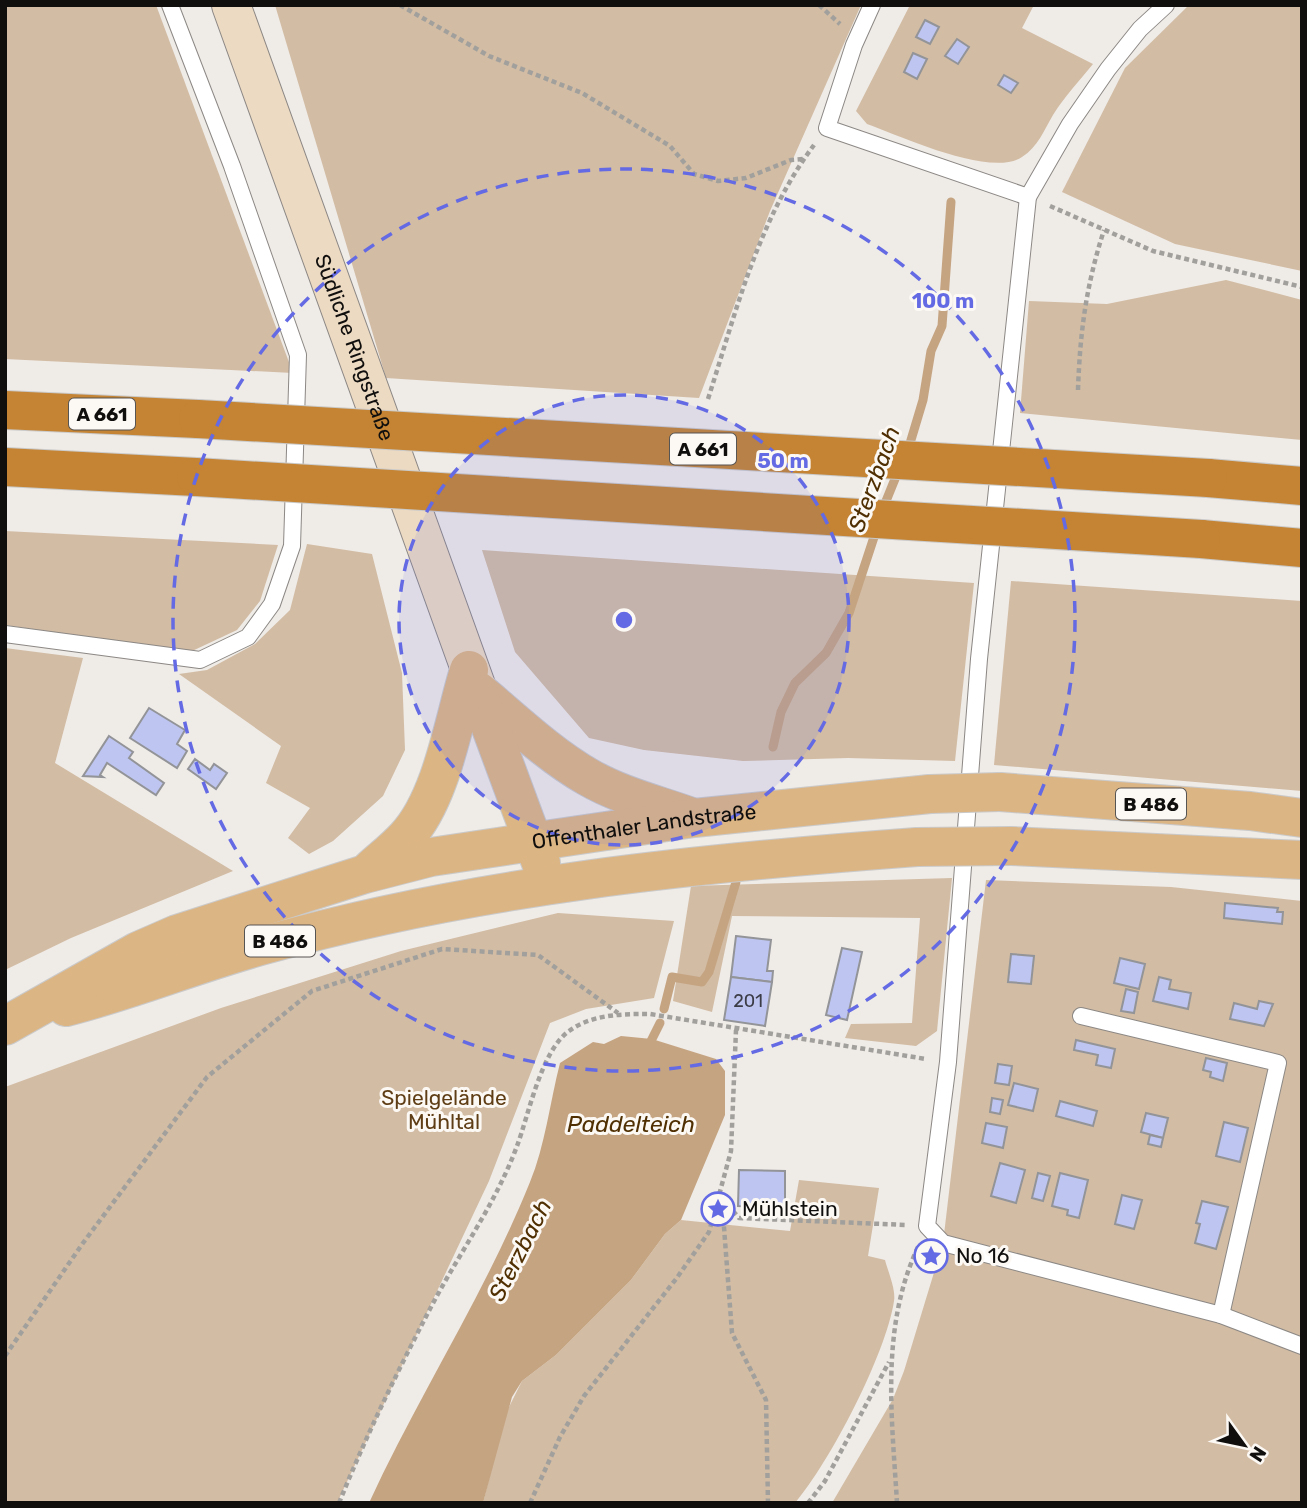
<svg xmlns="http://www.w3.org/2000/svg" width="1307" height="1508" font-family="Rubik,sans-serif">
	<rect width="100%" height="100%" fill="#efebe7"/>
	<g fill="#d2bca4">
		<path d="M5 5H156L293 373 5 359Z"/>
		<path d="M275 5H861L770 211 699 398 386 378Z"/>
		<path d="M910 5H1034L1022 28 1093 64C1080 80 1064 97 1053 115 1044 130 1038 147 1022 157 990 178 901 136 867 124L856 111Z"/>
		<path d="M1189 5H1302V271L1175 244 1062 192 1125 68Z"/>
		<path d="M1226 280 1302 300V440L1020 413 1029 301 1107 304Z"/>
		<path d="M5 531 278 545 260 601 237 630 190 652 5 625Z"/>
		<path d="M307 544 372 554 402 673 405 750 383 796 333 841 309 854 288 838 310 808 266 783 281 746 179 674 207 670 255 644 290 610Z"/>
		<path d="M482 550 974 583 955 761 848 758 743 761 644 750 589 738 515 652Z"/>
		<path d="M1011 581 1302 601V791L994 765Z"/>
		<path d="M5 648 83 658 55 763 233 871 71 938 5 970Z"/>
		<path d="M952 878 937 1031 916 1046 845 1038 851 1024 912 1023 920 918 732 916 712 1012 673 1001 691 886Z"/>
		<path d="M986 880 1171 887 1302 901V1503H832L893 1399 904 1371 943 1243Z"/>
		<path d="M558 913 674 921 654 998 586 1009 550 1023 489 1181 337 1503H5V1087L221 1008 401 951Z"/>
		<path d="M799 1180 879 1188 868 1256 885 1260C888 1272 896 1289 894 1301 886 1354 830 1462 795 1503H483L505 1415 522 1381 556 1355 631 1280 665 1234 681 1220 790 1231Z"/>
	</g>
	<path fill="#c5a482" d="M621 1036 652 1039 716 1059 725 1071V1115L681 1220 665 1234 631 1280 556 1355 522 1381 512 1397 483 1503H369C419 1394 485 1294 530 1182 545 1146 550 1102 560 1063L593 1042 604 1044Z"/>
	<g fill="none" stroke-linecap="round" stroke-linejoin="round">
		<g stroke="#c5a482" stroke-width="9">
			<path d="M908 450 923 400 931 351 942 326 951 202"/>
			<path d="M882 511 899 469"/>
			<path d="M773 747 781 712 795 683 826 653 849 613 877 528"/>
			<path d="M664 1009 672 977 702 982 709 972 736 882"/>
			<path d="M648 1047 660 1023"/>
		</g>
	</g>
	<g fill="#bdc5f0" stroke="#939498" stroke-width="2">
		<path d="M925 20 939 27 930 44 916 37Z"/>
		<path d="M957 39 969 47 958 64 945 56Z"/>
		<path d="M913 53 927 59 917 79 904 72Z"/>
		<path d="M1004 75 1018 83 1011 93 998 85Z"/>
		<path d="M149 708 185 730 177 744 187 751 177 768 130 738Z"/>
		<path d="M109 736 133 752 129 758 164 783 156 795 107 763 100 775 103 777 83 776Z"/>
		<path d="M195 759 210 770 214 764 227 773 216 789 188 769Z"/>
		<path d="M1225 903 1278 908 1277 912H1283L1282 924 1224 918Z"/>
		<path d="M736 936 771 940 767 971H773L772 982 731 977Z"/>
		<path d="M842 948 862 952 847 1020 826 1015Z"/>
		<path d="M1011 954 1034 956 1031 984 1008 982Z"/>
		<path d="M1120 958 1145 964 1139 989 1114 983Z"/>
		<path d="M731 977 772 982 765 1026 724 1020Z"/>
		<path d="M1159 977 1171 980 1169 989 1191 993 1188 1009 1153 1001Z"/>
		<path d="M1126 989 1138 992 1134 1013 1121 1011Z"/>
		<path d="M1259 1001 1273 1004 1264 1026 1230 1019 1234 1003 1257 1009Z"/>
		<path d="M1076 1040 1115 1049 1111 1068 1096 1065 1098 1055 1074 1050Z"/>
		<path d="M1206 1058 1227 1063 1223 1081 1210 1077 1211 1072 1203 1070Z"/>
		<path d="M998 1064 1012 1066 1009 1085 995 1083Z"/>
		<path d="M1014 1083 1038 1089 1033 1111 1008 1105Z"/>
		<path d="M992 1098 1003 1100 1000 1114 990 1112Z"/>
		<path d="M1060 1101 1097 1111 1093 1126 1056 1116Z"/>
		<path d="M1146 1113 1168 1118 1163 1138 1141 1132Z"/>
		<path d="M1224 1122 1248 1128 1240 1162 1216 1156Z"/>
		<path d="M986 1123 1007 1127 1003 1148 982 1143Z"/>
		<path d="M1150 1135 1163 1138 1161 1147 1148 1144Z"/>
		<path d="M1000 1163 1025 1170 1016 1203 991 1196Z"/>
		<path d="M739 1170 785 1171V1208L738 1206Z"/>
		<path d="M1038 1173 1050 1176 1043 1201 1032 1198Z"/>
		<path d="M1060 1173 1088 1180 1079 1218 1067 1215 1068 1210 1052 1206Z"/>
		<path d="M1122 1195 1142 1200 1134 1229 1115 1224Z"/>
		<path d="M1202 1201 1228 1207 1216 1249 1195 1243 1200 1224 1196 1223Z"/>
	</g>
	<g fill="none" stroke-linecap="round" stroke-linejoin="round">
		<defs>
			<g id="lane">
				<path d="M872 5 854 45 827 128 1028 197"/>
				<path d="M1166 5 1140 29 1108 69 1070 124 1028 197 979 659 948 1062 927 1226 943 1243 1221 1315 1302 1346"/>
				<path d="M5 634 200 660 248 637 272 604 292 546 298 355 232 166 170 5"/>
				<path d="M1081 1016 1278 1063 1221 1315"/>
			</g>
			<g id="secondary">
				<path id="s1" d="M231 5 478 691"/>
			</g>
			<g id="primary">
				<path d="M478 691C513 720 548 754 588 777 619 795 655 804 689 816"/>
				<path d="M478 693 541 863"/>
				<path d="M1000 792 1250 811 1302 818"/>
				<path d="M1011 846 1302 860"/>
				<path d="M370 870C382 859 395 849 406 837 442 799 454 719 469 670"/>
				<path d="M66 1007C134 990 200 962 268 944 479 885 699 863 917 847"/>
				<path id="s2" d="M5 1026 138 951 177 934 365 874 431 857 694 818 930 794"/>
			</g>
			<g id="highway">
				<path d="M5 410 198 419"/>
				<path d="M5 467 196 477"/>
				<path d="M1208 478 1302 486"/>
				<path d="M1201 539 1302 548"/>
			</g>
		</defs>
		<use href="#lane" stroke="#8c8885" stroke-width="18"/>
		<use href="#secondary" stroke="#8c8885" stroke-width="40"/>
		<use href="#primary" stroke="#cacaca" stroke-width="40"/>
		<use href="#highway" stroke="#cacaca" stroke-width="40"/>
		<g stroke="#a2a09d" stroke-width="4.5" stroke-dasharray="5 3.5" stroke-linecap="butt">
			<path d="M400 5 489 56 582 93 670 146 694 174 718 181 746 178 791 160 803 159"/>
			<path d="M819 5 840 24"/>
			<path d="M1050 206 1153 251 1302 287"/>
			<path d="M1078 390C1080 332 1086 286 1104 230"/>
			<path d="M708 399C736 312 758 220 814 145"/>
			<path d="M722 1198 739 1218 907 1225"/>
			<path d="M722 1201 732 1333 766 1400 768 1503"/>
			<path d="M5 1356 83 1243 207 1077 312 991 442 949 538 955 618 1013"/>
			<path d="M339 1503C366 1436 398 1370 432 1305 460 1252 496 1203 517 1146 529 1114 541 1051 569 1031 592 1014 622 1014 650 1014L926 1059"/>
			<path d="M530 1503 560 1437 584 1396 676 1279 709 1232 731 1151 736 1030"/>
			<path d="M808 1503 825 1481 889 1362"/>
			<path d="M897 1503C892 1417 880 1328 918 1247"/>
		</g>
		<use href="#lane" stroke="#fff" stroke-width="16"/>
		<use href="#secondary" stroke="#eddac2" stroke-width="38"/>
		<use href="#primary" stroke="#dcb585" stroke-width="38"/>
		<use href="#highway" stroke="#c48433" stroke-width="38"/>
		<defs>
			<g id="primary-bridge">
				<path d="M930 794 1000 792"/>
				<path d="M917 847 1011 846"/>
			</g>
			<g id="highway-bridge">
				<path d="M198 419 1208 478"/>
				<path d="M196 477 1201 539"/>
			</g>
		</defs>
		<use href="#primary-bridge" stroke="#cacaca" stroke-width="40" stroke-linecap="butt"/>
		<use href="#highway-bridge" stroke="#cacaca" stroke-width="40" stroke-linecap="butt"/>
		<use href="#primary-bridge" stroke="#dcb585" stroke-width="38"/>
		<use href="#highway-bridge" stroke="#c48433" stroke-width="38"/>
	</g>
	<circle cx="624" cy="620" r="225" fill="#646ae3" fill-opacity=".12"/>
	<g fill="none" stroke="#646ae3" stroke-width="3.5" stroke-dasharray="12 9">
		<circle cx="624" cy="620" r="225"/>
		<circle cx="624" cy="620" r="451"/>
	</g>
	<defs>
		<symbol id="sight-ring" viewBox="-11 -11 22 22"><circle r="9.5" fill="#fcf8f4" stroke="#646ae3" stroke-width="1.5"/><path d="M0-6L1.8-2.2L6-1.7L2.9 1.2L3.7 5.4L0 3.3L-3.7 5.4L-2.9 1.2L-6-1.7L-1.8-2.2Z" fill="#646ae3"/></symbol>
	</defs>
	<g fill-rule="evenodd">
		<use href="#sight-ring" x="699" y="1190" width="38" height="38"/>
		<use href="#sight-ring" x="912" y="1237" width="38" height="38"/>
	</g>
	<g text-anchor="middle" stroke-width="6" stroke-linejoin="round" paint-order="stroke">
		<g font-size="18" fill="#3b3c46">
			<text x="748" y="1007">201</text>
		</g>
		<g fill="#fcf8f4" stroke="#575553" stroke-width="2">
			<rect x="69" y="398.5" width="66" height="31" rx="5"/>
			<rect x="670" y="433.5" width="66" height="31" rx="5"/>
			<rect x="1116" y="788.5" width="70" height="31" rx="5"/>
			<rect x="245" y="925.5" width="70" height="31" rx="5"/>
		</g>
		<g font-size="19" font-weight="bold" fill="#100f0e">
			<text x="102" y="421">A 661</text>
			<text x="703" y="456">A 661</text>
			<text x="1151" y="811">B 486</text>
			<text x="280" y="948">B 486</text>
		</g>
		<g font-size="21" fill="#100f0e" stroke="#fcf8f4">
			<text dy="7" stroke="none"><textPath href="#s1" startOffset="364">Südliche Ringstraße</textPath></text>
			<text dy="7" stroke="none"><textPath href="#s2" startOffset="676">Offenthaler Landstraße</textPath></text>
		</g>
		<g font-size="21" fill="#5f3e15" stroke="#fcf8f4">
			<text x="444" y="1105">Spielgelände<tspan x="444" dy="24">Mühltal</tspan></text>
		</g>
		<g font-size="21" fill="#100f0e" stroke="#fcf8f4" text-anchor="start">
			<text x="742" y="1216">Mühlstein</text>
			<text x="956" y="1263">No 16</text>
		</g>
		<g font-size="23" font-style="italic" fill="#503003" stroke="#fcf8f4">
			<text transform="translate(874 479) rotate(-70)" y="8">Sterzbach</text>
			<text x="631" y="1132">Paddelteich</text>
			<text transform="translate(520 1250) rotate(-63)" y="8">Sterzbach</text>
		</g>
	</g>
	<circle cx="624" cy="620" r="10" fill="#646ae3" stroke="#fcf8f4" stroke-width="3.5"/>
	<g font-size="21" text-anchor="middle" font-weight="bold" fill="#646ae3" stroke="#fcf8f4" stroke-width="6" stroke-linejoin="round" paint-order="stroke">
		<text x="943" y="308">100 m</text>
		<text x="783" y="468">50 m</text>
	</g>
	<rect width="1307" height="1508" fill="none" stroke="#100f0e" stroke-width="14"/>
	<g transform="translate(1244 1445) rotate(123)" stroke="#fcf8f4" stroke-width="5" paint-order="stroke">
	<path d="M0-5L12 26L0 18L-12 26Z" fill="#100f0e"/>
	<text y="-10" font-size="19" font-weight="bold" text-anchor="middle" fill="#100f0e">N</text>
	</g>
</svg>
